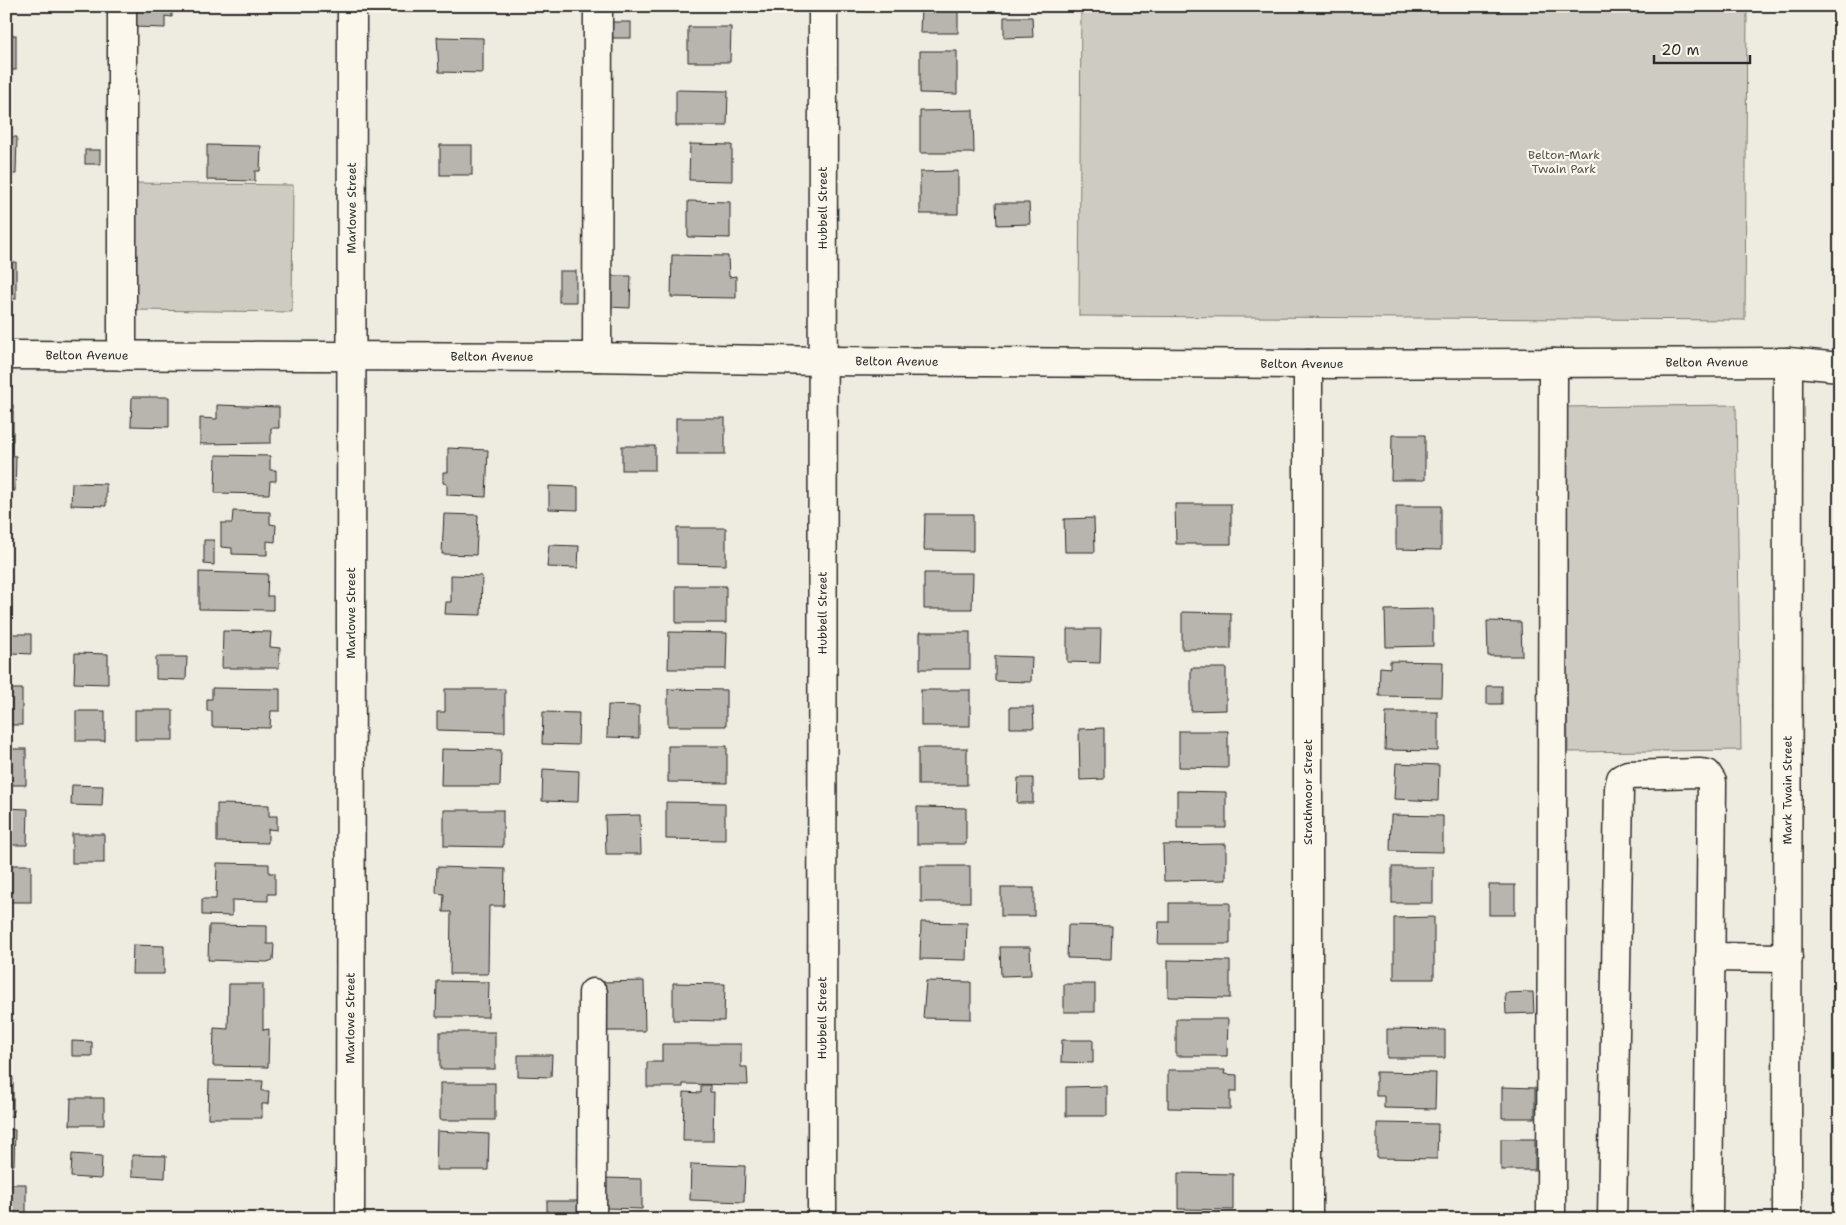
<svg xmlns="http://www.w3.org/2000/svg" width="1846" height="1225" font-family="'Shantell Sans',sans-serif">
	<rect width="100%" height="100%" fill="#eeebe0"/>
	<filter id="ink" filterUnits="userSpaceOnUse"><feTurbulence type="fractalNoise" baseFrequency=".02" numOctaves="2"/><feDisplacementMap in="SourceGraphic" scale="10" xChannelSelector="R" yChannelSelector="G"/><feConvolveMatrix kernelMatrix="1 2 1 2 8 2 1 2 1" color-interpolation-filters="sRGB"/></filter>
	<g filter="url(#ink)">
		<path fill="#dedbd1" d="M1840 207V1219H1834L1837 745Z"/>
		<g fill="#cecbc2" stroke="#7c7b76">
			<path d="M1081 6H1747L1745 320 1079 316Z"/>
			<path d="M133 183 293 185 292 312 132 310Z"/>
			<path d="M1736 405 1741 750 1568 752 1564 407Z"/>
		</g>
		<g fill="#b8b5ae" stroke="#2b2b2b">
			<path d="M129 6H172V17L165 16V28L135 27Z"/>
			<path d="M921 6H958V33H920Z"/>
			<path d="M1004 17H1032L1033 37 1004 38Z"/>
			<rect x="611" y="22" width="20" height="16"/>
			<path d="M688 27H731L730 62H688Z"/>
			<rect x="6" y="35" width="10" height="35"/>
			<path d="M437 37 483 38V73L439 72Z"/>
			<path d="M920 51H957V94L920 93Z"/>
			<path d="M676 90 728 91 727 126H676Z"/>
			<path d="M973 110 974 153H920V111Z"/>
			<path d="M6 137H17L16 174H6Z"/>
			<path d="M690 144 732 145V181L689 180Z"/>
			<path d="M207 145 261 146 260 171H255V181L207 180Z"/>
			<rect x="440" y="145" width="32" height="30"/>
			<rect x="85" y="150" width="15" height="14"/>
			<path d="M958 171V214H920V172Z"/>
			<path d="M688 201 730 202V238L688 237Z"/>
			<path d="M996 203H1029L1030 224 997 225Z"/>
			<path d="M672 255 728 256 729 277 736 276V298L671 297Z"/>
			<rect x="6" y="262" width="10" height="37"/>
			<rect x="559" y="271" width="17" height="31"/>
			<path d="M608 276H631L630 308 608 307Z"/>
			<path d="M132 397H169V427L131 426Z"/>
			<rect x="6" y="405" width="7" height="36"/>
			<path d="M217 405 279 407V428H271V443L200 444V418L217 419Z"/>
			<rect x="676" y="418" width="49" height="36"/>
			<path d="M1392 435H1425V480H1391Z"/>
			<rect x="622" y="446" width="33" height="24"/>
			<path d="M448 448 488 450 486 497 447 495V484L443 483V472H448Z"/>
			<path d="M6 455 16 456 15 491H6Z"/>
			<path d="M216 455 270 456V470H276V481H270L269 494 215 493Z"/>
			<path d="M72 483 106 484V506L71 505Z"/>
			<path d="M549 486 578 487V510L549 509Z"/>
			<path d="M1175 504H1231V544H1176Z"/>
			<path d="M1396 506H1441V550L1396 549Z"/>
			<path d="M233 511 270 512V524L276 525 275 542 267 541V555L232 554V548L221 547V523H232Z"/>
			<path d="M444 514 478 515 476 555 442 554Z"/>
			<path d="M925 514H973V551L924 550Z"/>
			<path d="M1094 518 1095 552H1065L1064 519Z"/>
			<path d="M677 528H726V565L677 564Z"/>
			<path d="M204 540H214V565L204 564Z"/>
			<path d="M549 545 579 546 578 568 547 567Z"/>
			<path d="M199 572 268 574 267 596H273V610L199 609Z"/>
			<path d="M924 573H973L972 609H924Z"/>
			<path d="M451 575 482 576 481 615 445 614 446 602H451Z"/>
			<rect x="676" y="586" width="50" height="37"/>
			<path d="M1433 609V646L1386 647 1385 610Z"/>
			<path d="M1182 612 1231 613V649H1182Z"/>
			<path d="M1487 621 1521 622 1522 656H1488Z"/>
			<path d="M1067 629H1101L1100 663 1067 662Z"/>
			<path d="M6 631H12V634H31V654L12 653 11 667H6Z"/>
			<path d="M223 631 271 632 270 647 280 648 279 668H222Z"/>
			<path d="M669 632 727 633 726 669H668Z"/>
			<rect x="920" y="632" width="50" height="37"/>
			<path d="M75 653 108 654V684L74 683Z"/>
			<path d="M995 656 1032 657 1031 682 995 681Z"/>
			<path d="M156 657H187L186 680 156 679Z"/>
			<path d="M1390 661 1443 662 1442 697 1379 696 1380 667 1390 668Z"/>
			<path d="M1191 668H1226V710L1191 711Z"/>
			<rect x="1487" y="686" width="15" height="18"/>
			<path d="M212 688 280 689V711H271L270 728 212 727V711H207V699H212Z"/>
			<rect x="6" y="689" width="16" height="36"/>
			<path d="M445 689H505V732L437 730V712H445Z"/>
			<path d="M668 689 726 690V726H668Z"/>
			<rect x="921" y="690" width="49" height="36"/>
			<path d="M608 705 639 706V738L607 737Z"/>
			<path d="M1010 707H1033L1034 728H1010Z"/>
			<rect x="135" y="710" width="38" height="30"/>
			<rect x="76" y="711" width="29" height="30"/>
			<path d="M543 712 579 713 578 745 542 744Z"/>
			<path d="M1386 712H1438V751L1385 750Z"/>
			<path d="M1104 728V779L1080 780 1079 729Z"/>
			<path d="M1179 731H1228V768L1179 767Z"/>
			<path d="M668 746H727V783L668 782Z"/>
			<rect x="918" y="748" width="49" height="37"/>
			<rect x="6" y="749" width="20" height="36"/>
			<path d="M442 749 501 750 500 786H441Z"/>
			<path d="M1396 763 1439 765 1438 801 1394 799Z"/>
			<path d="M543 769 579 771 578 802 542 801Z"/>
			<path d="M1018 778H1033V803H1017Z"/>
			<path d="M72 785 103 786 102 806 71 805Z"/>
			<path d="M1177 791 1226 792V828H1177Z"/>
			<path d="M666 802 725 803V840L666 839Z"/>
			<path d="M217 804 269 805V816H277V830L268 829V843L217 842Z"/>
			<path d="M917 807 966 808V844H917Z"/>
			<path d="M6 808 28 809 27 845H6Z"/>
			<path d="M444 810H503V847L444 846Z"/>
			<path d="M640 815 641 854H606L605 816Z"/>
			<path d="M1391 815 1443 816V852L1390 851Z"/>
			<rect x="72" y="834" width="32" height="29"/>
			<path d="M1226 844V880L1164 881 1163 845Z"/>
			<path d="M217 863 269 864V873H275V894H268V901L232 900V916L202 915V899H216Z"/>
			<rect x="6" y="865" width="25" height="37"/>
			<rect x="921" y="866" width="49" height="36"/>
			<path d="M437 867 505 869 504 906H489L488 974H450L451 912H443L444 894 436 893Z"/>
			<rect x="1392" y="867" width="41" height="36"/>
			<rect x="1489" y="885" width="26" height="30"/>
			<rect x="1001" y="888" width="33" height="28"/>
			<path d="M1169 903H1230V944H1158L1159 922H1169Z"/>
			<path d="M1434 917V979H1394V918Z"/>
			<path d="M921 922 967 923 966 960 920 959Z"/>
			<path d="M209 925 267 926V944H274L273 960 267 962 208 960Z"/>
			<path d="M1068 925 1112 926 1111 959 1067 958Z"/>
			<path d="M133 945 164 946V974H132Z"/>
			<path d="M1000 947H1030L1031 975 1001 976Z"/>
			<path d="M1168 960 1230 961V998L1168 997Z"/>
			<path d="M437 981 489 982 488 1017H436Z"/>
			<path d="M644 981 645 1031H601V982Z"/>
			<path d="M926 981 971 982V1019L923 1018Z"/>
			<path d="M673 983 725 984 724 1021 673 1020Z"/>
			<path d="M229 984H263V1030L269 1029 268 1067 213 1066 214 1028 228 1029Z"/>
			<rect x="1064" y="984" width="31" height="28"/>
			<path d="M1533 992 1534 1013 1506 1014 1505 993Z"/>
			<path d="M1176 1019H1228L1227 1056H1176Z"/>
			<path d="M1387 1029 1445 1030V1058H1387Z"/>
			<rect x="440" y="1032" width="55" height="37"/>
			<path d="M1062 1040H1093V1063L1061 1062Z"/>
			<path d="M72 1041 92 1042V1056H72Z"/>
			<path d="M662 1044H741V1067H747L748 1085 683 1084V1087H647V1062H662Z"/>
			<path d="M518 1055H552L551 1077 518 1076Z"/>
			<path d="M1168 1070H1225L1224 1074 1237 1075V1091H1230V1109L1168 1108Z"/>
			<path d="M1376 1072 1436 1073 1435 1109 1384 1108V1096H1376Z"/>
			<rect x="6" y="1078" width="7" height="38"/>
			<path d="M209 1080 263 1081 262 1091H269L268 1104H262V1118H208Z"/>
			<rect x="440" y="1083" width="55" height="37"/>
			<path d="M701 1085H710V1092H714L713 1141H683L684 1092 701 1093Z"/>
			<path d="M1107 1086V1116H1066V1087Z"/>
			<path d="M1502 1087 1535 1088V1118H1502Z"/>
			<path d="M71 1098H104V1125H70Z"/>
			<path d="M1377 1123 1438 1124 1437 1159 1377 1158Z"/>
			<path d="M6 1129 15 1130 14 1165H6Z"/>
			<path d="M437 1131 489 1134 488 1170H436Z"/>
			<rect x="1501" y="1139" width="34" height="31"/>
			<path d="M72 1154 102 1156 101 1179 71 1177Z"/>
			<path d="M132 1155 166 1156 165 1178 132 1176Z"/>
			<path d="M691 1164 745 1166 744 1202 690 1200Z"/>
			<path d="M1178 1173 1233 1174V1210L1178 1209Z"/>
			<path d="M605 1178 642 1179V1209L605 1208Z"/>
			<path d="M6 1184H26V1219L6 1218Z"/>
			<rect x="547" y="1201" width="31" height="18"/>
			<rect x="918" y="1217" width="46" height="2"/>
		</g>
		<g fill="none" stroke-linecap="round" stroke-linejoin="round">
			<defs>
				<g id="minor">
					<path id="s1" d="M6 355 589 357 823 361 1308 364 1788 362 1840 367"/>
					<path d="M122 356V6"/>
					<path d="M597 357 598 6"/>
					<path d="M1308 364V1219"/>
					<path d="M1710 957 1788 958"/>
					<path id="s2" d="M350 1219 352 6"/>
					<path d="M592 1219 593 993"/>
					<path id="s3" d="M822 1219 823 6"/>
					<path d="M1551 1219 1553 363"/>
					<path d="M1612 1219 1619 788 1621 779 1628 775 1699 773 1707 774 1712 782 1708 1219"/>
					<path id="s4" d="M1787 1219 1788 362"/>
				</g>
			</defs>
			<use href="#minor" stroke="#2b2b2b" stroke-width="31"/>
			<use href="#minor" stroke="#fbf7ec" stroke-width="28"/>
		</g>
	</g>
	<g text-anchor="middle" stroke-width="4.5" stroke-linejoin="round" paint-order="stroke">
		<g font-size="12" fill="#545351" stroke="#fbf7ec">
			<text x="1564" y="159">Belton-Mark<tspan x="1564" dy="14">Twain Park</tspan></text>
		</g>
		<g font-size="12" fill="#2b2b2b" stroke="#fbf7ec">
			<text dy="4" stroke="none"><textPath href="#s2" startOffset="1011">Marlowe Street</textPath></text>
			<text dy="4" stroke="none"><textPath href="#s3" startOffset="1011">Hubbell Street</textPath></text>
			<text dy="4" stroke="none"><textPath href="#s1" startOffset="81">Belton Avenue</textPath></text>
			<text dy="4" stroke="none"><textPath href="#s1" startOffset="486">Belton Avenue</textPath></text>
			<text dy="4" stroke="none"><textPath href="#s1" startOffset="891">Belton Avenue</textPath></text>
			<text dy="4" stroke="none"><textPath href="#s1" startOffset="1701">Belton Avenue</textPath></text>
			<text dy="4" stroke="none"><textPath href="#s1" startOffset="1296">Belton Avenue</textPath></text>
			<text dy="4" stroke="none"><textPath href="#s2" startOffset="606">Marlowe Street</textPath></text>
			<text dy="4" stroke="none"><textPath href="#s3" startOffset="606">Hubbell Street</textPath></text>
			<text dy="4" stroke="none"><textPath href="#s4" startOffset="429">Mark Twain Street</textPath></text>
			<text transform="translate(1308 792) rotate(-90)" y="4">Strathmoor Street</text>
			<text dy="4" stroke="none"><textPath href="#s2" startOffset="201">Marlowe Street</textPath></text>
			<text dy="4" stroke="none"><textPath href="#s3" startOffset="201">Hubbell Street</textPath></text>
		</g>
	</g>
	<rect width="1846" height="1225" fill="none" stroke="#fbf7ec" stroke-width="25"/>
	<rect x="12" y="12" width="1821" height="1200" fill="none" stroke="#2b2b2b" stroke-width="2" filter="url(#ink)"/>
	<path d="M1654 55v8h96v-8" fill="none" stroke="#2b2b2b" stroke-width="2.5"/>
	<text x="1661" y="55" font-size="15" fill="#2b2b2b" stroke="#fbf7ec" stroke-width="4" paint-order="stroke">20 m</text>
</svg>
